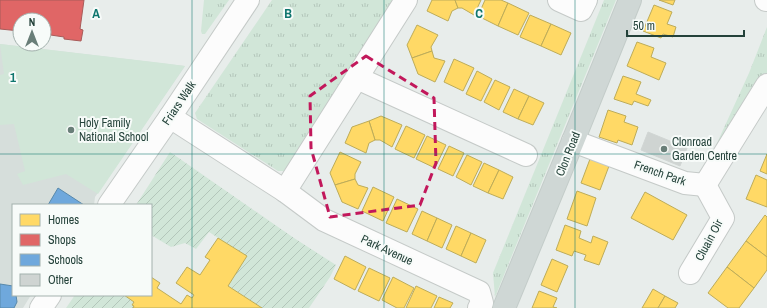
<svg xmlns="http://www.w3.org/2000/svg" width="767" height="308" font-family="'Archivo Narrow',sans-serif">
	<defs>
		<pattern id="grass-tufts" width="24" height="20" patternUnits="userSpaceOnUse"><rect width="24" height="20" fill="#d1e6d8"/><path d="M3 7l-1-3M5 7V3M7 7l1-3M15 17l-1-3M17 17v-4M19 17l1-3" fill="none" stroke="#b3c6ba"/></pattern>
		<pattern id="garden-furrows" width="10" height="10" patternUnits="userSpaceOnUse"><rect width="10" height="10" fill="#d1e6d8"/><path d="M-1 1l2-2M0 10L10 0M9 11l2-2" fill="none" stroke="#b3c6ba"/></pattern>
	</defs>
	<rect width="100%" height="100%" fill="#e8edeb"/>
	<path fill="#d6dedb" d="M0 44 185 66 95 197 94 205H13V295H31L23 308H0Z"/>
	<g fill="url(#grass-tufts)">
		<path d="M204 0H229L205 34H202L201 31Z"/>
		<path d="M272 0H397L289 171H278L197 119 195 113Z"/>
		<path d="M604 0H616L495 297 493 273Z"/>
		<path d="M767 27V73L707 165 749 73Z"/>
	</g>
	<g fill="url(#garden-furrows)">
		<path d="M170 152 294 238 336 265 330 277 309 308H262L228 286 246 256 209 232 196 249 185 243 171 247 151 235V205H136Z"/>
		<path d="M75 295H124L134 302 132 305 134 306 133 308H66Z"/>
	</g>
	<path fill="#d1e6d8" d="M0 44 162 63 185 66 98 194 66 174 23 185 17 174 25 171 14 124 0 125V75L4 74Z"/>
	<g fill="#ffd966" stroke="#bdac59">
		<path d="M432 0H455L458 8 452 11 448 21 427 11Z"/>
		<path d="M455 0H481L474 15 462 8H458Z"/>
		<path d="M485 0H501L508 3 498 26 478 16Z"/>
		<path d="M659 0H675L673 5Z"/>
		<path d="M508 3 529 13 518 35 498 26Z"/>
		<path d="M654 5 672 12 667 24 676 27 673 37 663 34 661 38 643 31Z"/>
		<path d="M530 15 551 24 541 46 520 37Z"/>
		<path d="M551 24 571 33 561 55 541 46Z"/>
		<path d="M417 25 438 35 431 47 432 51 412 58 407 45Z"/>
		<path d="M637 42 654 48 651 57 666 63 659 80 627 66Z"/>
		<path d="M432 51 434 58 445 61 435 82 418 74 412 58Z"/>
		<path d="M454 59 474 68 463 91 444 82Z"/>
		<path d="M477 71 492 79 481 101 466 94Z"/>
		<path d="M623 76 641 82 636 94 651 100 648 106 634 101 632 105 614 99Z"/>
		<path d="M495 80 510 87 499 110 484 102Z"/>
		<path d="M514 89 529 96 518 119 503 112Z"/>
		<path d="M529 96 544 103 533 125 518 119Z"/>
		<path d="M608 110 626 116 624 122 638 127 632 145 618 140 617 143 599 137Z"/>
		<path d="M381 116 402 125 392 147 380 140H375L369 121Z"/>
		<path d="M369 121 375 140 369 143 366 153 345 143 352 127Z"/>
		<path d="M406 126 425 135 414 158 395 149Z"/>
		<path d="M427 136 446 145 435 168 416 159Z"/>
		<path d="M449 146 464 153 453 176 438 169Z"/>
		<path d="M340 152 361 162 355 174V179L335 185 330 173Z"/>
		<path d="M767 154V174L760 171Z"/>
		<path d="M467 155 482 162 471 185 456 177Z"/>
		<path d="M590 159 609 166 600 190 581 183Z"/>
		<path d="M484 163 499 170 488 193 473 186Z"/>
		<path d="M499 170 513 177 503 199 488 193Z"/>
		<path d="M756 175 767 180V207L746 199Z"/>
		<path d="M355 179 358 185 368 188 358 209 342 202 335 185Z"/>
		<path d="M373 187 394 197 383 221 362 211Z"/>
		<path d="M577 191 596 198 587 226 567 219Z"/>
		<path d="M645 192 687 215 673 240 631 218Z"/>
		<path d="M397 199 418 209 407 232 386 223Z"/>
		<path d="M422 211 437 218 427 241 412 234Z"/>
		<path d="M765 215 767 217V257L746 241Z"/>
		<path d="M437 218 452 225 442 248 427 241Z"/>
		<path d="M565 225 581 231 579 238 591 243 593 236 608 242 599 265 584 260 586 255 574 251 572 256 556 250Z"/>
		<path d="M456 226 471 233 461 256 446 249Z"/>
		<path d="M471 233 486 240 476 263 461 256Z"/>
		<path d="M218 238 247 256 228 286 262 308H133L134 306 132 305 134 302 124 295H151V277L160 283 157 288 181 304 187 295 192 298 194 295 176 283 187 267 200 275 210 260 205 257Z"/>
		<path d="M746 241 767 257V270L754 288 727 267Z"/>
		<path d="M345 256 366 267 355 290 334 279Z"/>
		<path d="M552 259 568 266 557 292 541 285Z"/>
		<path d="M727 267 754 288 739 308H728L708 293Z"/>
		<path d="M369 268 390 278 379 301 358 291Z"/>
		<path d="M393 277 414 288 404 308H397L382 300Z"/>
		<path d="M416 286 437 296 431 308H406Z"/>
		<path d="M653 289 665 296 658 308H642Z"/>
		<path d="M539 291 557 298 553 307 557 308H532Z"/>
		<path d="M665 296 678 303 675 308H658Z"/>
		<path d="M439 297 453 303 450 308H434Z"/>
	</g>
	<path fill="#e06666" stroke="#a85b59" d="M0 0H84L80 29 83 30 81 41 64 39V37L44 34V20H20V31L0 29Z"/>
	<g fill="#6fa8dc" stroke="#5889ab">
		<path d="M58 188 84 205H48Z"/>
		<path d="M0 284 13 286V295H16L17 302 14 308H0Z"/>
	</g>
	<path fill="#cfd4d2" stroke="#d1d6d4" d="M648 132 687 148 680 166 641 150Z"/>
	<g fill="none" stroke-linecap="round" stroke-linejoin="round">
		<defs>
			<g id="minor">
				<path d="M559 0 581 10 586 0"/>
				<path d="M766 0H767"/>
				<path d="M357 78 526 155"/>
				<path d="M170 117 285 191 324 220 479 292 482 303 479 308"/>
				<path d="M573 141 685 183 705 185"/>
				<path d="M705 185 767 85"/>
				<path d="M285 191 406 0"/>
				<path d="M109 205 170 117 248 0"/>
				<path d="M690 273 723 218 705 185"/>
				<path d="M41 308 50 295"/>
			</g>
			<path id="major" d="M504 308 573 141 630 0"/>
		</defs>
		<use href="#minor" stroke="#c5cac8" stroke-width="24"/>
		<use href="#major" stroke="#c3ccc9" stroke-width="24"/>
		<use href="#minor" stroke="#fcfcfc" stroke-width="22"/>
		<use href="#major" stroke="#cfd7d5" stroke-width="22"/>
	</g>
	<path fill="none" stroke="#c2185b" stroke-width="3" stroke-dasharray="8 5" stroke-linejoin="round" d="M366 56 434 98 436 163 420 205 330 217 311 148 310 96Z"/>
	<path fill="none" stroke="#0f766e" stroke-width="1" stroke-opacity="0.55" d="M192 0V308M384 0V308M575 0V308M0 154H767"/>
	<g fill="#697e78" stroke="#f7fbf9" stroke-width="1.5">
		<circle cx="71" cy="130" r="4"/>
		<circle cx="664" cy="149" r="4"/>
	</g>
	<g text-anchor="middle" stroke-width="4" stroke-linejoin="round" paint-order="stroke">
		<g font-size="12" fill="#24423a" stroke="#f7fbf9">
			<text transform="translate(179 103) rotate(-56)" y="4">Friars Walk</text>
			<text transform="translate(568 154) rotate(-68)" y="4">Clon Road</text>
			<text transform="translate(660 173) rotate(19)" y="4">French Park</text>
			<text transform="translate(709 240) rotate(-62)" y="4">Cluain Oir</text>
			<text transform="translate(387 250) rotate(25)" y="4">Park Avenue</text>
		</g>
		<g font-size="12" fill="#24423a" stroke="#f7fbf9" text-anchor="start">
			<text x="79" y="127">Holy Family<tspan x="79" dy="14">National School</tspan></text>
			<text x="672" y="146">Clonroad<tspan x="672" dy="14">Garden Centre</tspan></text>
		</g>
	</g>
	<g font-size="13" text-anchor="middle" font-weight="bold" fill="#0f766e" stroke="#f7fbf9" stroke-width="4" stroke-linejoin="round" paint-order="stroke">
		<text x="96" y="18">A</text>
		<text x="288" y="18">B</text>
		<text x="479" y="18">C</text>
		<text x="13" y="82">1</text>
	</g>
	<rect x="12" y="204" width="140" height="92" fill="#f7fbf9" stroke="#a3b1ad"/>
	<rect x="20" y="214" width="20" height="12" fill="#ffd966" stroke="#a3b1ad"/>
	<text x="48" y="224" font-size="12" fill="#24423a">Homes</text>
	<rect x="20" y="234" width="20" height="12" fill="#e06666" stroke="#a3b1ad"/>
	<text x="48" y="244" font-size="12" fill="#24423a">Shops</text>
	<rect x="20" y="254" width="20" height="12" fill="#6fa8dc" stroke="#a3b1ad"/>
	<text x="48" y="264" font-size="12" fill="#24423a">Schools</text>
	<rect x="20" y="274" width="20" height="12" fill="#cfd4d2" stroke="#a3b1ad"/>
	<text x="48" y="284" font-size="12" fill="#24423a">Other</text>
	<g transform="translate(32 32)"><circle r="19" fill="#f7fbf9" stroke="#a3b1ad"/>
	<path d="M0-3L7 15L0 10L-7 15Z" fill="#697e78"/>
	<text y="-6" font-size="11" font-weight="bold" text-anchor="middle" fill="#24423a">N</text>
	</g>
	<path d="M627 30v6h117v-6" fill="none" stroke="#24423a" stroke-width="2"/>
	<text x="633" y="30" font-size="12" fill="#24423a" stroke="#f7fbf9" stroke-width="3" paint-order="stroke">50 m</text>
</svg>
